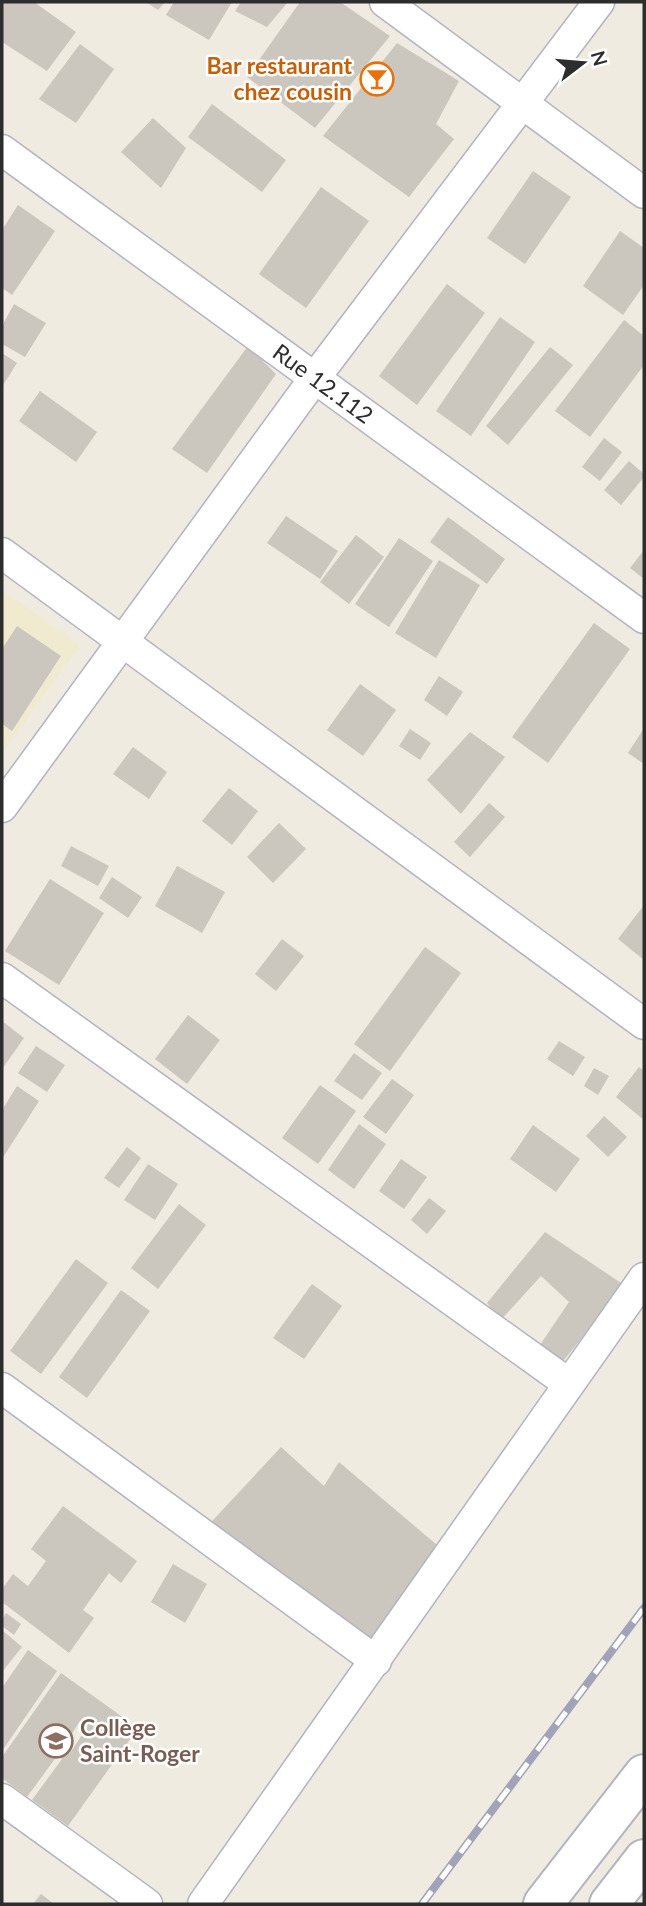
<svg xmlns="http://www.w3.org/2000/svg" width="646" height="1906" font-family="Lato,sans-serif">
	<rect width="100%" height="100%" fill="#efebe0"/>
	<path fill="#f0eacf" d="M2 590 80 645 2 753Z"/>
	<g fill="#cbc7bf" fill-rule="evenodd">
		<path d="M2 2H34L76 32 47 71 2 42Z"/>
		<path d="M146 2H165L158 10Z"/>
		<path d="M174 2H232L209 40 166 15Z"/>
		<path d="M241 2H288L267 27 235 11Z"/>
		<path d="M300 2H340L390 36 315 128 247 77Z"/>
		<path d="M397 43 459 81 436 124 454 139 409 197 323 136Z"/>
		<path d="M80 44 114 69 76 123 39 99Z"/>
		<path d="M212 104 286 160 262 192 188 137Z"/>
		<path d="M153 118 186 148 161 188 121 152Z"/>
		<path d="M533 171 571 197 525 264 487 238Z"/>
		<path d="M321 187 369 221 306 308 259 274Z"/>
		<path d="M18 205 55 231 12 295 2 288V230Z"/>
		<path d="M620 231 644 248V285L623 315 583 286Z"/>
		<path d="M447 284 485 313 417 405 379 376Z"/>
		<path d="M14 304 46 323 25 357 2 344V326Z"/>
		<path d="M500 317 535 342 471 436 436 411Z"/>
		<path d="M624 320 644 336V365L590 437 555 411Z"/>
		<path d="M248 346 276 374 207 473 172 449Z"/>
		<path d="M550 347 573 365 508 445 486 426Z"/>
		<path d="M2 353 17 363 2 387Z"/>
		<path d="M40 391 97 432 76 462 19 421Z"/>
		<path d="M604 438 622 452 600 481 582 467Z"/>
		<path d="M629 461 644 474V477L621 505 604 490Z"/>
		<path d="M286 516 338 551 320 579 267 543Z"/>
		<path d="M448 517 505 559 487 584 430 542Z"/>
		<path d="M356 535 384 557 349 604 320 582Z"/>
		<path d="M399 538 433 561 389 627 355 604Z"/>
		<path d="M644 550V579L630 568Z"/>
		<path d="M439 560 480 585 436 658 395 633Z"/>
		<path d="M594 623 630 649 548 763 512 737Z"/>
		<path d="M17 626 61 656 12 731 2 724V649Z"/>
		<path d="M439 676 463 692 447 716 424 700Z"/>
		<path d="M360 684 396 710 363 756 327 730Z"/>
		<path d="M644 728V764L628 753Z"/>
		<path d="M410 729 431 743 420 760 399 746Z"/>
		<path d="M470 732 505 757 461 814 427 780Z"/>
		<path d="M133 747 167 772 149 799 113 774Z"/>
		<path d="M229 788 258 811 232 845 202 821Z"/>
		<path d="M489 803 505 817 470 857 454 842Z"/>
		<path d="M279 823 306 849 273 883 247 857Z"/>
		<path d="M71 846 109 866 98 886 61 866Z"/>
		<path d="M177 866 225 892 202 933 155 906Z"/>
		<path d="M112 877 142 897 128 918 99 898Z"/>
		<path d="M50 879 104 913 59 985 5 951Z"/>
		<path d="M644 905V960L618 939Z"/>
		<path d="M282 939 304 956 276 991 255 974Z"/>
		<path d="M425 947 461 973 390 1071 354 1044Z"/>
		<path d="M188 1015 220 1040 187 1084 155 1059Z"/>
		<path d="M2 1021 24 1038 2 1069Z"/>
		<path d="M559 1041 585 1057 573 1076 547 1059Z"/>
		<path d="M36 1046 65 1065 47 1092 18 1073Z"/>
		<path d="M354 1053 382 1073 362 1100 334 1081Z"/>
		<path d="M639 1067 644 1071V1120L616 1097Z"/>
		<path d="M594 1068 609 1076 598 1095 584 1086Z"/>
		<path d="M392 1079 414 1095 386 1134 363 1117Z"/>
		<path d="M320 1085 356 1111 318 1164 282 1138Z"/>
		<path d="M17 1086 39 1101 2 1159V1110Z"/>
		<path d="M604 1116 627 1137 608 1157 586 1136Z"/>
		<path d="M359 1124 386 1144 354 1189 328 1170Z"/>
		<path d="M533 1125 580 1159 556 1192 510 1159Z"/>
		<path d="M127 1147 141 1158 119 1188 104 1178Z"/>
		<path d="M401 1159 427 1177 404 1209 379 1191Z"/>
		<path d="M148 1164 178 1184 155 1220 124 1200Z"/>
		<path d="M429 1198 446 1211 427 1234 411 1220Z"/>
		<path d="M179 1204 206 1225 158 1289 131 1268Z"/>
		<path d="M545 1232 624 1285 560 1365 540 1345 569 1302 541 1276 500 1321 487 1303Z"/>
		<path d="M76 1259 108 1283 41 1374 10 1351Z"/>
		<path d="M312 1284 342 1306 304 1359 273 1338Z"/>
		<path d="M121 1290 150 1311 87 1398 59 1377Z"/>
		<path d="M281 1447 324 1486 339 1462 437 1545 368 1649 201 1533Z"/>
		<path d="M63 1506 137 1561 121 1583 109 1573 83 1610 94 1618 69 1653 2 1602V1589L13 1574 28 1586 46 1561 31 1549Z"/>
		<path d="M173 1564 207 1584 185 1623 151 1602Z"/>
		<path d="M6 1613 21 1624 14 1635 2 1626V1620Z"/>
		<path d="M2 1630 22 1647 2 1672Z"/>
		<path d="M28 1650 57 1671 2 1751V1688Z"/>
		<path d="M61 1673 138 1728 68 1826 32 1800 62 1759 57 1756 27 1797 2 1778V1757ZM80 1721 88 1726 70 1753 63 1748Z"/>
		<path d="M41 1894 54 1904H33Z"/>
	</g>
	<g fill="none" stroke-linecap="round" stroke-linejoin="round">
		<defs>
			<g id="street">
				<path d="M385 2 644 193"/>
				<path id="s1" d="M2 150 644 618"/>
				<path d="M2 553 644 1024"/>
				<path d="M2 807 314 379 599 2"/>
				<path d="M2 978 569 1384"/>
				<path d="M2 1388 376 1661"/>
				<path d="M2 1799 147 1904"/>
				<path d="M203 1904 644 1278"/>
			</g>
			<g id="secondary">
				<path d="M543 1904 644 1774"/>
				<path d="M609 1904 644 1859"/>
			</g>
		</defs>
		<use href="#street" stroke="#b3b3c1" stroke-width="33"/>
		<use href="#secondary" stroke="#b3b3c1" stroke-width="42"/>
		<use href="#street" stroke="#fff" stroke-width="30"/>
		<use href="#secondary" stroke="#fff" stroke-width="38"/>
		<defs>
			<path id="rail" d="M422 1904 644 1608"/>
		</defs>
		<use href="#rail" stroke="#a2a2b8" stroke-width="8"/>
		<use href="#rail" stroke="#fff" stroke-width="5" stroke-dasharray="16" stroke-linecap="butt"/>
	</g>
	<defs>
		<symbol id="bar-ring" viewBox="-11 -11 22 22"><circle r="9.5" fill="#fff" stroke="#e8710a" stroke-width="1.5"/><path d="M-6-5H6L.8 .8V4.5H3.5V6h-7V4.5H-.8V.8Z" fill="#e8710a"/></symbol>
		<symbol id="school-ring" viewBox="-11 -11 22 22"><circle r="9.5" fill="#fff" stroke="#8d6e63" stroke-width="1.5"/><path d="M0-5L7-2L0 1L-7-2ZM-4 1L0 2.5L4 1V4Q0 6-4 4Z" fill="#8d6e63"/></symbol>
	</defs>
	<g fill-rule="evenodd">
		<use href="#bar-ring" x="358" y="60" width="38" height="38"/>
		<use href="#school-ring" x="37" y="1722" width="38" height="38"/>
	</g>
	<g text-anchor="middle" stroke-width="5" stroke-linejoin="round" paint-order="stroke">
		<g font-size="23" font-weight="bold" fill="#c56008" stroke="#fff" text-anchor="end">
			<text x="352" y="74">Bar restaurant<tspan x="352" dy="26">chez cousin</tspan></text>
		</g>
		<g font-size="23" fill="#2d2d2d" stroke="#fff">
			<text dy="8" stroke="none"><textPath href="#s1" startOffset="397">Rue 12.112</textPath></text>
		</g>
		<g font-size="23" font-weight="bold" fill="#785e54" stroke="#fff" text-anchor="start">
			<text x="80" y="1736">Collège<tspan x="80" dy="26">Saint-Roger</tspan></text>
		</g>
	</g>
	<rect width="646" height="1906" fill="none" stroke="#2d2d2d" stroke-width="7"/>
	<g transform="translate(583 63) rotate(74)" stroke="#ffffff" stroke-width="5" paint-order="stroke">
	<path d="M0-5L12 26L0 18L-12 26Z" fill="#2d2d2d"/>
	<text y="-10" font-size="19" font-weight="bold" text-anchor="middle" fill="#2d2d2d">N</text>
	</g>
</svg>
